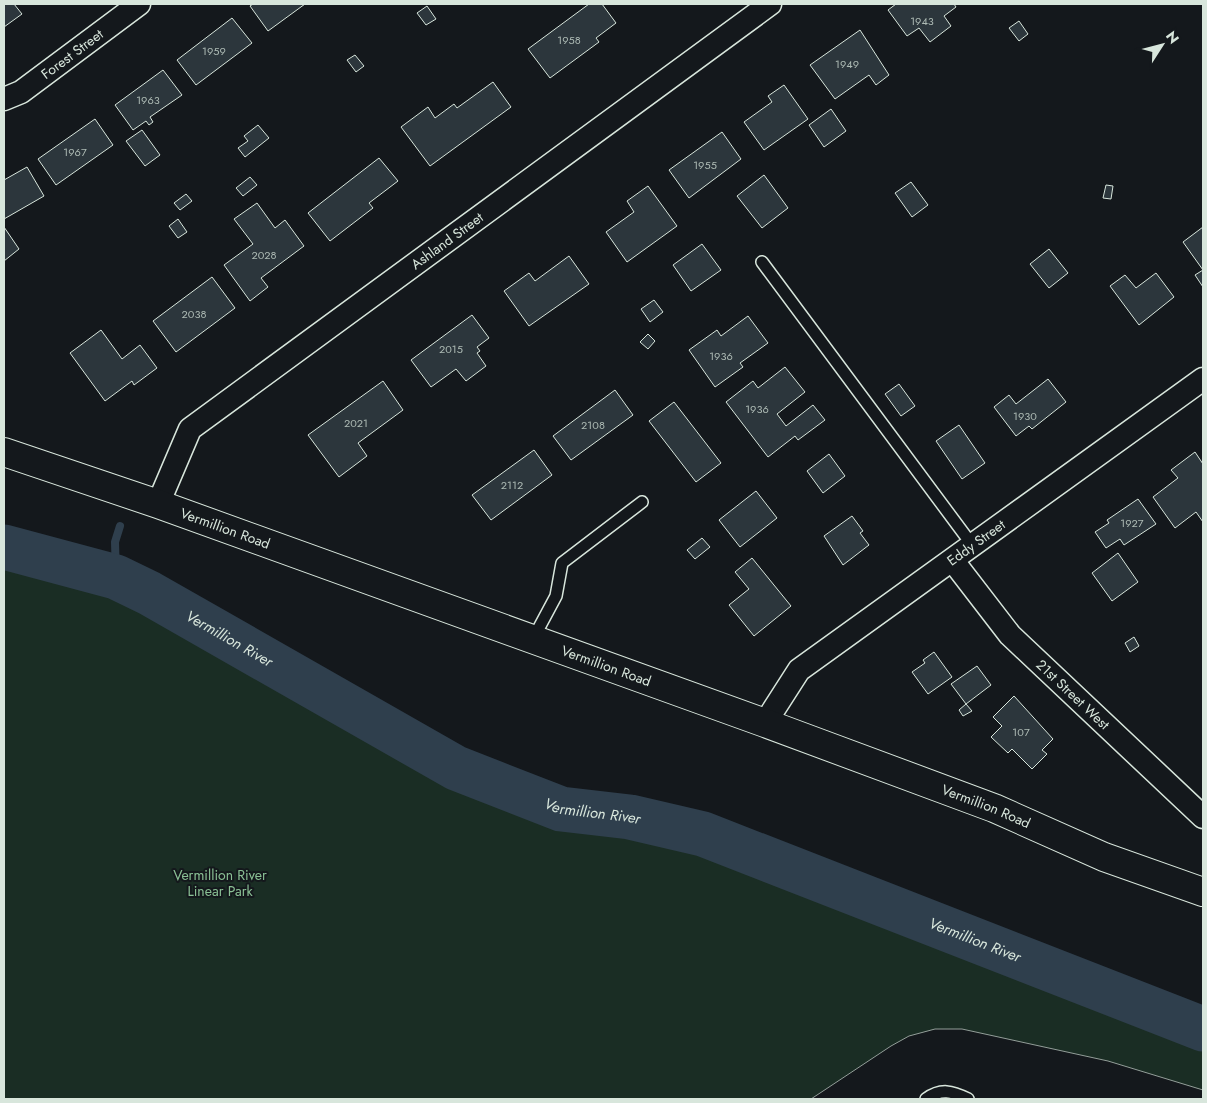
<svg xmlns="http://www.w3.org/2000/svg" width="1207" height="1103" font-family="Jost,sans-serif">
	<rect width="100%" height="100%" fill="#14181c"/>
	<path fill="#1a2d24" stroke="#939e99" d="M4 547 116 577 149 593 456 768 561 809 630 817 703 834 1203 1029V1090L1108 1061 962 1029H935L909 1036 891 1046 811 1099H4Z"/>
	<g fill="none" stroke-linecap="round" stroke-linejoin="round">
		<path stroke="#2f3f4d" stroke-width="8" d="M116 577 115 542 120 526"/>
		<path stroke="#2f3f4d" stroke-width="45" id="s1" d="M4 547 116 577 149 593 456 768 561 809 630 817 703 834 1203 1029"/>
	</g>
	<g fill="#2c363c" stroke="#d8e6dc">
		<path d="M4 4H14L22 14 4 27Z"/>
		<path d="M253 4H305L268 31 250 6Z"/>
		<path d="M589 4H602L616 23 596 38 599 42 550 78 528 49Z"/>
		<path d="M896 4H954L956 7 944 16 951 26 930 42 919 28 907 36 888 10Z"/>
		<path d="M427 6 436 19 426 25 417 13Z"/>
		<path d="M232 18 252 43 196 85 177 60Z"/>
		<path d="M1019 21 1028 34 1019 41 1009 28Z"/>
		<path d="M860 30 889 75 876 85 869 75 835 99 810 65Z"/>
		<path d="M355 55 364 66 356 72 347 60Z"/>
		<path d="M163 70 182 95 150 117 153 122 149 125 146 121 133 130 115 105Z"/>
		<path d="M493 82 511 107 430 166 401 127 428 107 435 118 454 104 457 108Z"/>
		<path d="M784 85 808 119 764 150 744 122 772 102 768 96Z"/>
		<path d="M831 109 846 131 824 147 809 125Z"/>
		<path d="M95 119 113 145 56 185 38 159Z"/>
		<path d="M258 125 269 138 245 157 238 148 248 141 244 136Z"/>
		<path d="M142 130 160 155 145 166 126 141Z"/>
		<path d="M722 132 741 159 689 198 669 170Z"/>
		<path d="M379 158 398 181 369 203 373 208 330 241 308 213Z"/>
		<path d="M27 167 44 196 4 219V180Z"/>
		<path d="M764 175 788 208 762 228 737 196Z"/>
		<path d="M250 177 257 185 243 196 236 188Z"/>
		<path d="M911 182 928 205 912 217 895 193Z"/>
		<path d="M1106 185 1113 186 1111 199 1103 198Z"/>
		<path d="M648 186 677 226 627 262 606 232 634 212 627 201Z"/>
		<path d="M186 194 192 201 180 210 174 203Z"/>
		<path d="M257 203 275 228 285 220 304 246 261 278 268 287 250 301 224 265 253 244 234 219Z"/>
		<path d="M178 219 187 232 178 238 169 226Z"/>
		<path d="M4 227 19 249 4 261Z"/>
		<path d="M1203 227V287L1195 275 1203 270 1183 242Z"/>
		<path d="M702 244 721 270 691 291 673 265Z"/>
		<path d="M1049 249 1068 273 1049 288 1030 264Z"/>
		<path d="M569 256 589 284 529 326 504 291 529 273 535 281Z"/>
		<path d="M1156 273 1174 297 1139 325 1110 286 1125 275 1136 288Z"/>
		<path d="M212 277 235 308 176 352 153 321Z"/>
		<path d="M654 300 663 312 650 322 641 309Z"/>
		<path d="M472 315 489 338 477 347 480 351 477 353 486 366 466 381 456 369 431 387 411 360Z"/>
		<path d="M748 316 768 343 740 363 743 367 715 387 689 350 717 330 721 336Z"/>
		<path d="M101 330 122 359 140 345 157 368 134 385 132 381 105 401 70 353Z"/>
		<path d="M648 334 655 341 648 349 640 342Z"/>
		<path d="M785 367 805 392 777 414 786 426 813 405 825 420 798 440 795 436 768 457 726 402 753 381 758 388Z"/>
		<path d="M1048 379 1066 402 1032 429 1029 426 1016 436 994 407 1009 395 1016 404Z"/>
		<path d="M383 381 403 410 358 443 367 456 339 477 308 435Z"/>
		<path d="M899 384 915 406 901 416 885 394Z"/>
		<path d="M615 390 633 415 571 460 553 436Z"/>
		<path d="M674 402 721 463 696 482 649 421Z"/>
		<path d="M959 425 985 463 962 479 936 441Z"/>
		<path d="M534 450 552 475 491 520 472 495Z"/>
		<path d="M1195 452 1203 464V522L1196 512 1175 528 1153 497 1178 478 1171 470Z"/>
		<path d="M829 454 845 476 823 493 807 471Z"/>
		<path d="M756 491 777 518 740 547 719 520Z"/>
		<path d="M1138 499 1156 524 1124 545 1120 539 1106 548 1095 532 1109 523 1107 520Z"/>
		<path d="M852 516 863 531 860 533 869 545 843 565 824 536Z"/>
		<path d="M702 538 710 547 695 559 687 550Z"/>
		<path d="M1118 553 1138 582 1112 601 1092 573Z"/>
		<path d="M752 558 791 606 754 636 729 605 749 589 735 572Z"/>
		<path d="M1134 637 1139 646 1130 652 1125 643Z"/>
		<path d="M934 652 952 677 928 694 912 672 925 663 923 660Z"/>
		<path d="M977 666 991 685 966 704 951 684Z"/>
		<path d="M1014 696 1053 739 1042 750 1047 754 1032 769 1012 749 1008 753 991 737 1002 726 993 717Z"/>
		<path d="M966 704 972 711 963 716 959 710Z"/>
	</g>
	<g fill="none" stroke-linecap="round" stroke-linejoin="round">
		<defs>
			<g id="service">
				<path d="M762 262 973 546"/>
				<path d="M533 639 556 596 562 563 642 502"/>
				<path d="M926 1099C941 1088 952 1091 968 1099"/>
			</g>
			<g id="minor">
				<path id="s2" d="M4 99 21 92 139 4"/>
				<path id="s3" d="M158 504 190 429 770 4"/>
				<path id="s4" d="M953 561 1010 635 1203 817"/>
				<path id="s5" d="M765 723 799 670 1203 379"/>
			</g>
			<g id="primary">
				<path id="s6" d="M4 452 158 504 765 723 994 808 1104 857 1203 892"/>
			</g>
		</defs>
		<use href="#service" stroke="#d8e6dc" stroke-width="14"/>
		<use href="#minor" stroke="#d8e6dc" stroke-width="25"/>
		<use href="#primary" stroke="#d8e6dc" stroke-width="30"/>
		<use href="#service" stroke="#14181c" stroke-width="11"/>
		<use href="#minor" stroke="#14181c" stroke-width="22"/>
		<use href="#primary" stroke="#14181c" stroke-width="28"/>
	</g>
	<g text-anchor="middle" stroke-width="4" stroke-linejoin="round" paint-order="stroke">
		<g font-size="11" fill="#adbab4">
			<text x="922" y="25">1943</text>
			<text x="569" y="44">1958</text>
			<text x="214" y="55">1959</text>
			<text x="847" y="68">1949</text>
			<text x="148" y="104">1963</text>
			<text x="75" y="156">1967</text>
			<text x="705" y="169">1955</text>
			<text x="264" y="259">2028</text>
			<text x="194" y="318">2038</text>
			<text x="451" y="353">2015</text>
			<text x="721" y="360">1936</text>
			<text x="757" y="413">1936</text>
			<text x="1025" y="420">1930</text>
			<text x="356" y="427">2021</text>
			<text x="593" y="429">2108</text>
			<text x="512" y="489">2112</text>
			<text x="1132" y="527">1927</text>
			<text x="1021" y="736">107</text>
		</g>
		<g font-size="14" fill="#d8e6dc" stroke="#14181c">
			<text dy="5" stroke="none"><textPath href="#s2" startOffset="82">Forest Street</textPath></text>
			<text dy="5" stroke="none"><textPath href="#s3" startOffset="400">Ashland Street</textPath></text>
			<text dy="5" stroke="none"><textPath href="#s6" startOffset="234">Vermillion Road</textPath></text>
			<text dy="5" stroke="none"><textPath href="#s5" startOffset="281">Eddy Street</textPath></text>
			<text dy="5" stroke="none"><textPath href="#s6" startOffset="639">Vermillion Road</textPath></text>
			<text dy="5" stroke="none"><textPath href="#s4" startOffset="180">21st Street West</textPath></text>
			<text dy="5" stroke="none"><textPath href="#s6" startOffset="1044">Vermillion Road</textPath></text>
		</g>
		<g font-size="14" fill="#8ac095" stroke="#14181c">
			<text x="220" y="880">Vermillion River<tspan x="220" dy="16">Linear Park</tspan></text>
		</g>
		<g font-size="15" font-style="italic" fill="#d8e6dc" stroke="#14181c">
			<text dy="5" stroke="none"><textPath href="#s1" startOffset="245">Vermillion River</textPath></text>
			<text dy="5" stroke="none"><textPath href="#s1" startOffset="650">Vermillion River</textPath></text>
			<text dy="5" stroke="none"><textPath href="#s1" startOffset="1055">Vermillion River</textPath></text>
		</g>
	</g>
	<rect width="1207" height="1103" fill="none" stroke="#d8e6dc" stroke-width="10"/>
	<g transform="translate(1162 45) rotate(54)" stroke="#14181c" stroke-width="4" paint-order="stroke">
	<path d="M0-4L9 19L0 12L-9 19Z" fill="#d8e6dc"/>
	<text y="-8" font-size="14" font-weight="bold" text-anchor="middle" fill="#d8e6dc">N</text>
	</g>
</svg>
